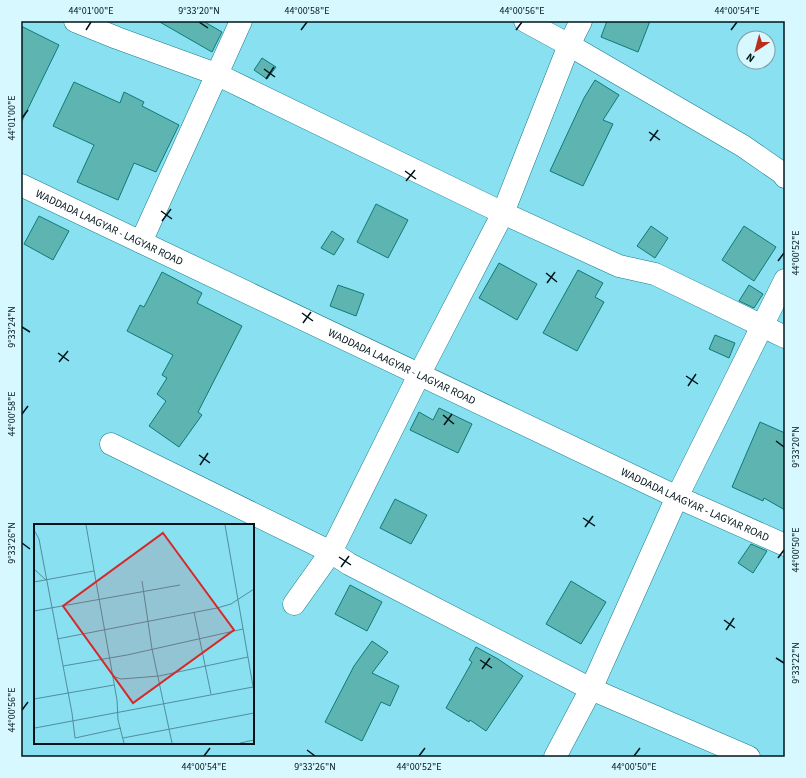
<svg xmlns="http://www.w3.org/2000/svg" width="806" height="778" font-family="'Source Sans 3',sans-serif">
	<rect width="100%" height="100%" fill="#88e0f1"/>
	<g fill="#5eb4b0" stroke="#0d7b77">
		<path d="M158 21H203L222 32 212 52Z"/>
		<path d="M607 21H650L638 52 601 37Z"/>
		<path d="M21 26 59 45 21 123Z"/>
		<path d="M262 58 276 67 267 79 254 70Z"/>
		<path d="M595 80 619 95 603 120 613 124 583 186 550 171 584 98Z"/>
		<path d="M74 82 120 103 124 92 144 102 142 106 179 125 156 172 134 163 118 200 77 182 94 145 53 126Z"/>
		<path d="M376 204 408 220 388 258 357 242Z"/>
		<path d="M39 216 69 231 53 260 24 244Z"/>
		<path d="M651 226 668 238 655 258 637 246Z"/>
		<path d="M744 226 776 247 754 281 722 260Z"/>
		<path d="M332 231 344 239 334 255 321 248Z"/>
		<path d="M499 263 537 284 517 320 479 298Z"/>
		<path d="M578 270 603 283 595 297 604 302 577 351 543 333Z"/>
		<path d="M162 272 202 293 197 303 242 326 198 412 202 415 179 447 149 426 166 401 157 394 167 378 162 375 173 355 127 331 140 305 144 307Z"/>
		<path d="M338 285 364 294 356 316 330 306Z"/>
		<path d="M749 285 763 294 754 308 739 301Z"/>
		<path d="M715 335 735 343 729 358 709 349Z"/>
		<path d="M439 408 472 424 458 453 410 430 419 412 433 420Z"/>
		<path d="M760 422 785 433V510L764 498 763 501 732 487Z"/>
		<path d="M395 499 427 515 411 544 380 528Z"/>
		<path d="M751 544 767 551 753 573 738 563Z"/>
		<path d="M571 581 606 602 581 644 546 624Z"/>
		<path d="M350 585 382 602 367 631 335 614Z"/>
		<path d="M372 641 388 652 372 673 399 686 390 706 381 702 362 741 325 722 354 666Z"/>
		<path d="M476 647 498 659 523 676 486 731 470 720 469 722 446 708 472 662 469 660Z"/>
	</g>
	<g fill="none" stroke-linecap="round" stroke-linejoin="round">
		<defs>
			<g id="street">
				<path d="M75 21 117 38 216 74 503 213 619 266 655 274 785 337"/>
				<path d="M525 21 569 45 743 146 782 173 785 177"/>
				<path id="s1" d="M21 185 677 497 785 545"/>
				<path d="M141 242 241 21"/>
				<path d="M111 444 331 552 349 564 591 689 749 757"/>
				<path d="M294 604 331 552 419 375 503 213 569 45 581 21"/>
				<path d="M555 757 591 689 677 497 785 280"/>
			</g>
		</defs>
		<use href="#street" stroke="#187d8c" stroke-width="23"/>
		<use href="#street" stroke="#fff" stroke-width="22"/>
	</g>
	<path fill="none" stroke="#001419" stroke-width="1.5" d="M199 22 208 28M86 30 91 22M301 30 307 22M516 30 522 22M731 30 737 22M264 69 275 77M266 79 274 67M22 118 28 110M649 132 660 140M650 141 658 130M405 171 416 179M406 181 415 170M161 211 172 219M162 221 171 209M778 261 784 253M546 273 557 282M547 283 555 272M302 313 313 321M303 323 311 312M22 327 30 332M58 353 69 361M59 362 68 351M686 376 698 384M688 386 696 374M22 414 28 406M443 415 454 424M444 425 452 414M776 441 784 447M199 455 210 463M200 465 208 453M583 518 595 526M585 527 593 516M22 543 30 549M339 557 351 565M778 558 784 550M341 567 349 556M724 620 735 628M726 630 734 618M776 658 784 663M480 660 492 668M482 669 490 658M22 710 28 702M307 750 315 756M204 756 210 748M419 756 425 748M634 756 640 748"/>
	<g text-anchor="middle" stroke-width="4" stroke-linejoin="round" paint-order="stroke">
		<g font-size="11" fill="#001419" stroke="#d7f8ff">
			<text dy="4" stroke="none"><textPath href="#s1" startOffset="98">WADDADA LAAGYAR - LAGYAR ROAD</textPath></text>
			<text dy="4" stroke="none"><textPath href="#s1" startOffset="422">WADDADA LAAGYAR - LAGYAR ROAD</textPath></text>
			<text dy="4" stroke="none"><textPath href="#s1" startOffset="746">WADDADA LAAGYAR - LAGYAR ROAD</textPath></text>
		</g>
	</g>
	<g transform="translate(34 524)">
		<rect width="220" height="220" fill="#88e0f1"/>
		<path fill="none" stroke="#528e9b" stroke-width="1" d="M52 1 83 176 84 196 90 219M191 1 220 168M0 6 5 15 38 189 41 214 87 204M0 45 12 56M108 57 118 125 138 219M0 58 60 47M0 87 146 61M160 88 177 170M23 115 183 84 197 80 220 65M29 142 93 131 209 105M78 152 87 155 125 152 214 133M0 175 80 161M0 201 1 204 219 163M89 214 220 189M206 219 220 216"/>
		<path fill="#d62828" fill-opacity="0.15" stroke="#d62828" stroke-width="2" d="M129 9 200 106 99 179 29 82Z"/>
		<rect width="220" height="220" fill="none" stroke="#001419" stroke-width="2"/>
	</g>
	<rect width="806" height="778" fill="none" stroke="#d7f8ff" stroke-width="44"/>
	<g transform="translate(756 50) rotate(216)"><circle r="19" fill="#d7f8ff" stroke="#819da3"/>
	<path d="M0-3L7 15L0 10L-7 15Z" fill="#bb2e1c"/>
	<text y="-6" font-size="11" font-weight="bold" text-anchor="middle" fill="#001419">N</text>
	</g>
	<rect x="22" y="22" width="762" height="734" fill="none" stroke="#001419" stroke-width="1.5"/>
	<g font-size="10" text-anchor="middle" fill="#001419">
		<text x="91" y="14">44°01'00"E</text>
		<text x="199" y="14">9°33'20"N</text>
		<text x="307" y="14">44°00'58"E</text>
		<text x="522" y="14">44°00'56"E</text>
		<text x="737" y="14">44°00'54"E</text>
		<text transform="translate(11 118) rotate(-90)" y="4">44°01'00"E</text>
		<text transform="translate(795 253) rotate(-90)" y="4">44°00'52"E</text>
		<text transform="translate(11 327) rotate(-90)" y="4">9°33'24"N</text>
		<text transform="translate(11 414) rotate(-90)" y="4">44°00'58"E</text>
		<text transform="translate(795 447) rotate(-90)" y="4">9°33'20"N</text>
		<text transform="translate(11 543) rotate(-90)" y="4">9°33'26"N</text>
		<text transform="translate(795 550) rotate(-90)" y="4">44°00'50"E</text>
		<text transform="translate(795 663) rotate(-90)" y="4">9°33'22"N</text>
		<text transform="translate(11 710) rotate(-90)" y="4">44°00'56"E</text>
		<text x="204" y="770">44°00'54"E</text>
		<text x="315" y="770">9°33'26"N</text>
		<text x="419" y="770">44°00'52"E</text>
		<text x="634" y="770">44°00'50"E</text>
	</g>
</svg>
